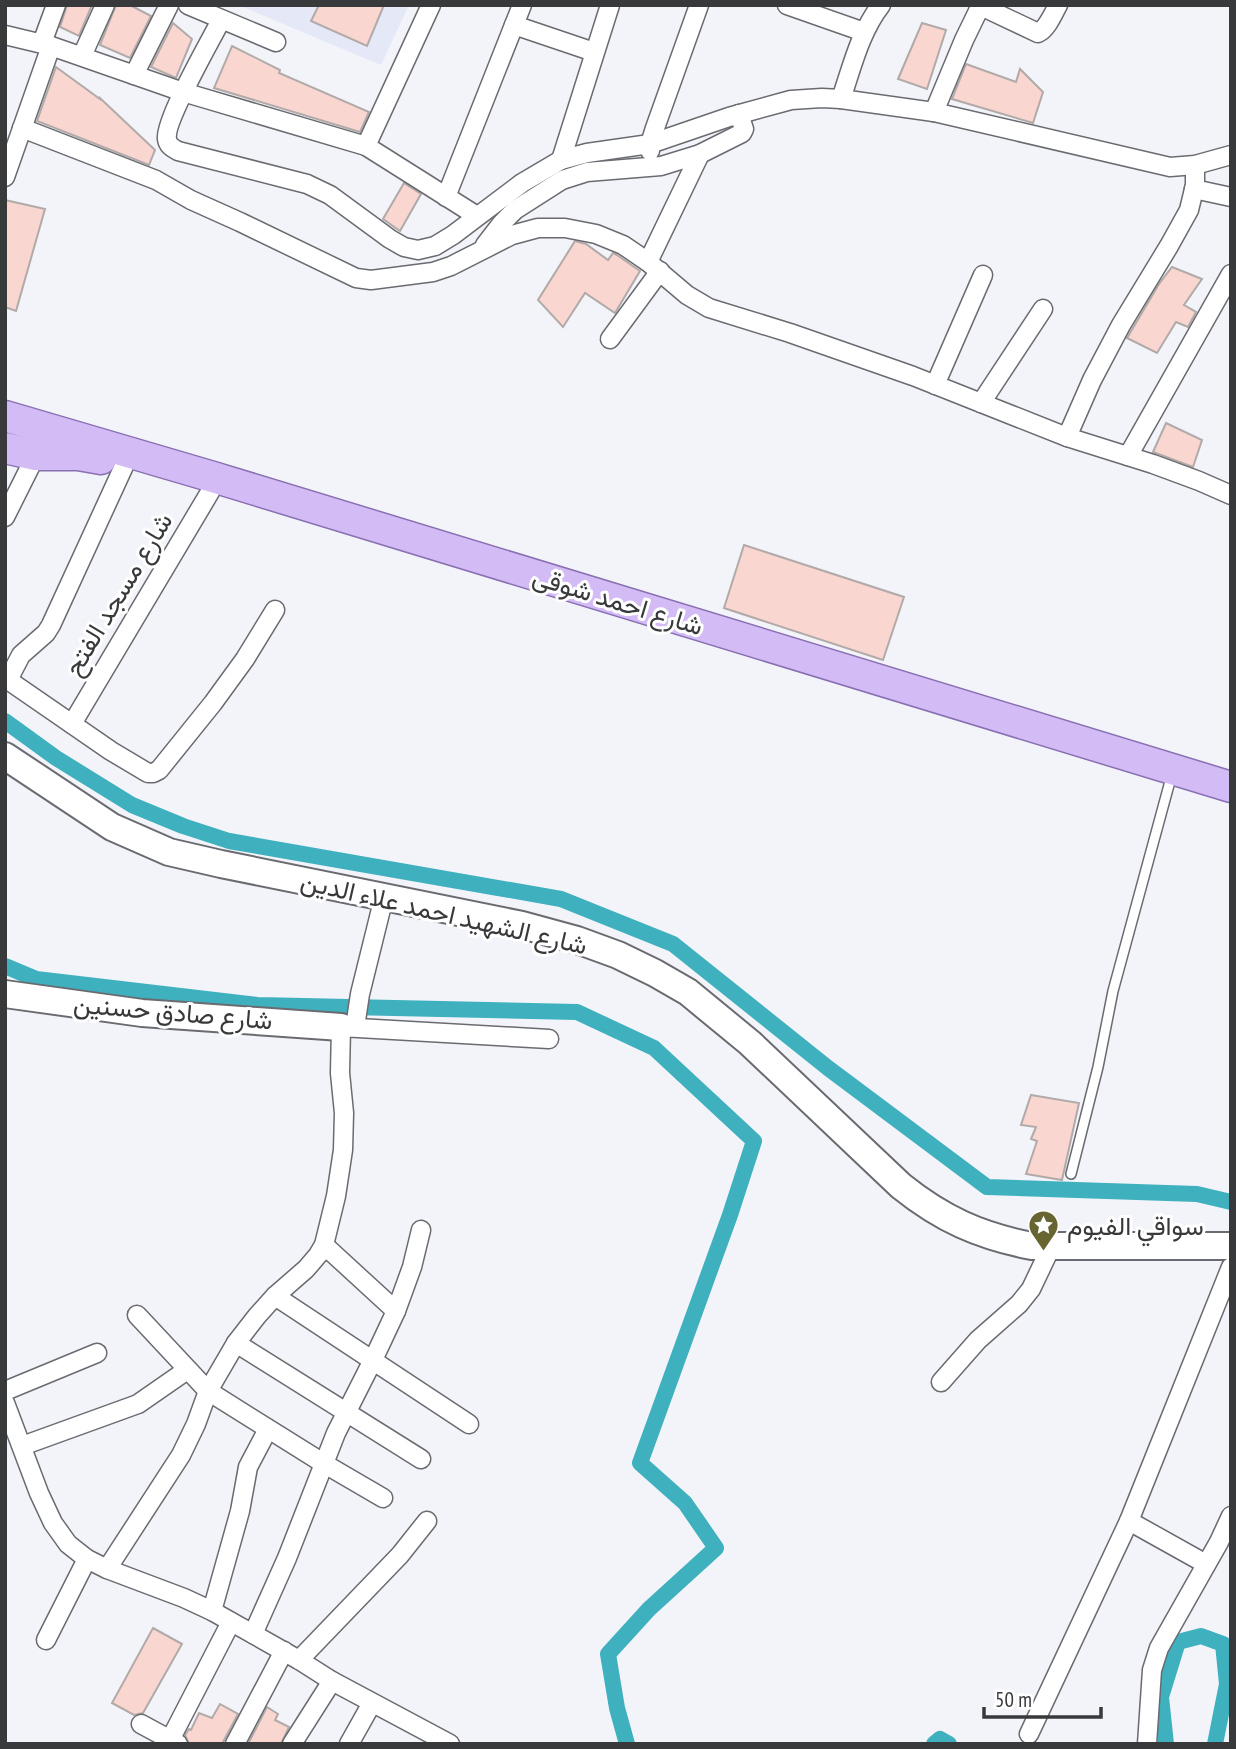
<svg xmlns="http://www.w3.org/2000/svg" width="1236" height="1749" font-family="'PT Sans Narrow',Vazirmatn,sans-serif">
	<rect width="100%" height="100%" fill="#f2f4fa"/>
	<path fill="#e5e9f7" d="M238 5H409L381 65Z"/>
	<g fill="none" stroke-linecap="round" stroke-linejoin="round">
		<g stroke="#3fb0bd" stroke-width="16">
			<path d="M5 721 56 758 132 805 183 826 229 841 561 899 673 944 828 1068 987 1187 1197 1194 1231 1202"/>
			<path d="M5 966 36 979 257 1005 577 1012 654 1048 754 1141 730 1215 640 1463 685 1503 716 1548 649 1609 608 1654 617 1708 627 1744"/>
			<path d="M934 1744 940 1739 949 1744"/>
			<path d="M1166 1744 1161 1697 1178 1642 1201 1636 1223 1644 1227 1684 1215 1744"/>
		</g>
	</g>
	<g fill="#f9d6d0" stroke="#b1aaa8" stroke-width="2">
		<path d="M67 5H92L79 36 60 27Z"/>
		<path d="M116 5H130L151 16 130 58 100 45Z"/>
		<path d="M319 5H384L367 46 311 21Z"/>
		<path d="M173 23 192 39 176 78 151 67Z"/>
		<path d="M922 23 946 30 927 89 898 79Z"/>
		<path d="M232 46 280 70 279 73 369 112 360 132 214 88Z"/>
		<path d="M966 64 1016 82 1020 69 1043 92 1033 123 952 99Z"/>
		<path d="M56 67 100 99V98L155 150 149 165 37 121Z"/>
		<path d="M404 183 421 194 400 231 383 219Z"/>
		<path d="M5 200 45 209 16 311 5 307Z"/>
		<path d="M575 241 586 244 608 260 613 253 617 255 640 271 615 313 585 293 563 327 538 300Z"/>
		<path d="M1172 267 1202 279 1184 305 1196 312 1188 327 1176 322 1157 353 1127 338 1159 284Z"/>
		<path d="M1166 423 1202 440 1193 467 1153 452Z"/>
		<path d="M744 545 904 597 883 660 724 608Z"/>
		<path d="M1031 1095 1079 1103 1062 1180 1026 1174 1037 1141 1031 1139 1036 1127 1021 1125Z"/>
		<path d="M153 1628 182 1644 143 1713 134 1715 112 1703Z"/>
		<path d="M220 1704 238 1714 222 1744H189L185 1735 189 1729 191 1730 199 1713 212 1718Z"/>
		<path d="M267 1707 278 1714 275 1720 289 1727 281 1744H248Z"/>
	</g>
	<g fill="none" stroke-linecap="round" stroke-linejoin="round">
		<defs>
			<path id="lane" d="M1071 1174 1098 1067 1113 991 1169 785"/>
			<g id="street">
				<path d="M188 5 276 42"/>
				<path d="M787 5 864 32"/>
				<path d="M981 6 1038 33C1047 29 1053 14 1058 5"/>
				<path d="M221 20C211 40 164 121 167 139 168 146 173 148 178 151L307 184 330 195 390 239 404 247 418 250 435 246 453 235 522 183 561 160 587 153 650 144 729 117 791 100 822 98 841 99 934 112 1170 167 1195 165 1231 155"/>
				<path d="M514 25 594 52"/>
				<path d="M5 35 51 46 183 92 366 146 477 216"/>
				<path d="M42 43 56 5"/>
				<path d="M82 56 105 5"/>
				<path d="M134 75 169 5"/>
				<path d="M841 99C852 67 860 32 881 5"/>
				<path d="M934 112 964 40 981 5"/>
				<path d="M22 128 156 180 191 200 240 222 356 278 371 280 433 272 451 266 512 235 538 228H565L596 234 623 245 648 262 687 295 709 308 790 333 913 376 1067 437 1153 464 1199 481 1231 495"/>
				<path d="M366 146 431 5"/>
				<path d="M650 151V144L655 128 699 5"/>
				<path d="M561 160 610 5"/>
				<path d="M5 177 51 46"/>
				<path d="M1194 189 1231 197"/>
				<path d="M446 197 522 5"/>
				<path d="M485 245 502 223 515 210 562 180 587 172 661 166 700 154 742 133 744 129 739 114"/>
				<path d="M648 262 700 154"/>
				<path d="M610 339 660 271"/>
				<path d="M935 385 983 275"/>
				<path d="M981 403 1043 309"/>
				<path d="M1067 437 1092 380 1121 325 1169 246 1189 210 1195 185V165"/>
				<path d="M1128 456 1231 274"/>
				<path d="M5 517 36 455"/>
				<path d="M5 678 111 751 148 773H153L159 770 213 703 245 659 275 610"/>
				<path d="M8 680 21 655 46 633 51 625 124 466"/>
				<path d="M72 724 210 492"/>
				<path d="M355 1027 360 994 384 897"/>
				<path d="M324 1245 396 1311"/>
				<path d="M275 1296 469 1424"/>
				<path d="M137 1315 208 1391 323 1463 383 1498"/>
				<path d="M236 1343 421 1459"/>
				<path d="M941 1382 978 1340 1019 1304 1031 1289 1051 1247"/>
				<path d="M5 1391 97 1353"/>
				<path d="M5 1403 39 1493 53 1523 68 1544 87 1559 107 1569 184 1598 212 1611 299 1660 332 1681 450 1744"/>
				<path d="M22 1446 138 1404 187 1370"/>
				<path d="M1129 1521 1206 1564"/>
				<path d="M107 1569 181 1455 196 1424 208 1391 236 1343 257 1316 275 1296 306 1269 318 1255 324 1245 336 1196 343 1150 344 1113 340 1073 341 1027 549 1039"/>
				<path d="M212 1611 240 1511 248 1467 268 1429"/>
				<path d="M253 1634 287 1558 336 1433 373 1360 396 1311 412 1267 421 1230"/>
				<path d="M46 1640 87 1559"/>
				<path d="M299 1660 400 1555 427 1521"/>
				<path d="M141 1724 178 1744"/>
				<path d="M1029 1734 1129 1521 1231 1267"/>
				<path d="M170 1740 231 1622"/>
				<path d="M235 1744 284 1651"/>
				<path d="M292 1744 332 1681"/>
				<path d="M349 1744 372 1703"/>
				<path d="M1147 1744 1152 1670 1159 1648 1219 1542 1231 1516"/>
			</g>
			<g id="secondary">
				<path d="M5 756 112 827 169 852 221 864 522 925 577 940 618 955 655 973 688 992 750 1043 901 1186C942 1219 980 1236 1032 1246H1231"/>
				<path d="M5 994 142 1013 341 1027"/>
			</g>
			<g id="primary">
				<path d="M5 416 213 477 1231 787"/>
				<path d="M5 448 36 455H78L101 459"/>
			</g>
		</defs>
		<use href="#lane" stroke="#696b70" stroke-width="12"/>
		<use href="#street" stroke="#696b70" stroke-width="21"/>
		<use href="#secondary" stroke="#696b70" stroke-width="30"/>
		<use href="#primary" stroke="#8970b1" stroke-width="33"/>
		<use href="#lane" stroke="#fff" stroke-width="9"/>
		<use href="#street" stroke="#fff" stroke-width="18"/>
		<use href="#secondary" stroke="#fff" stroke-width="26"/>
		<use href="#primary" stroke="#d3bbf6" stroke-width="30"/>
	</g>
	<defs>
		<symbol id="sight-pin" viewBox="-11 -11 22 30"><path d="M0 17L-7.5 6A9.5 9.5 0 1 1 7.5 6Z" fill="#696532" stroke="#fff"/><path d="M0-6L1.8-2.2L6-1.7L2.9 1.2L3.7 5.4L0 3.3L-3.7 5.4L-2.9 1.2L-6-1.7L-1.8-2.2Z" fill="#fff"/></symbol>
	</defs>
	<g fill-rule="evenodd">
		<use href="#sight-pin" x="1026" y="1208" width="35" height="47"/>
	</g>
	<g text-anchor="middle" stroke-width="6" stroke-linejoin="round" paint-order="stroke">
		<g font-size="26" fill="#38393b" stroke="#fff">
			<text transform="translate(118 594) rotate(-59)" y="9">شارع مسجد الفتح</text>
			<text transform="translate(618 601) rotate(17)" y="9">شارع احمد شوقى</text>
			<text transform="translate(444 913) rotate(13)" y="9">شارع الشهيد احمد علاء الدين</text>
			<text transform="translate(173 1012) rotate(5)" y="9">شارع صادق حسنين</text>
		</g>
		<g font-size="26" fill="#38393b" stroke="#fff" text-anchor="start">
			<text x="1067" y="1235">سواقي الفيوم</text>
		</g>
	</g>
	<rect width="1236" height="1749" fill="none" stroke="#38393b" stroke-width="14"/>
	<path d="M984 1707v10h117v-10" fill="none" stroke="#38393b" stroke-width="3.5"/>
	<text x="995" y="1707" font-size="21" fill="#38393b" stroke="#ffffff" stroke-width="5" paint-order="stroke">50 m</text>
</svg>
